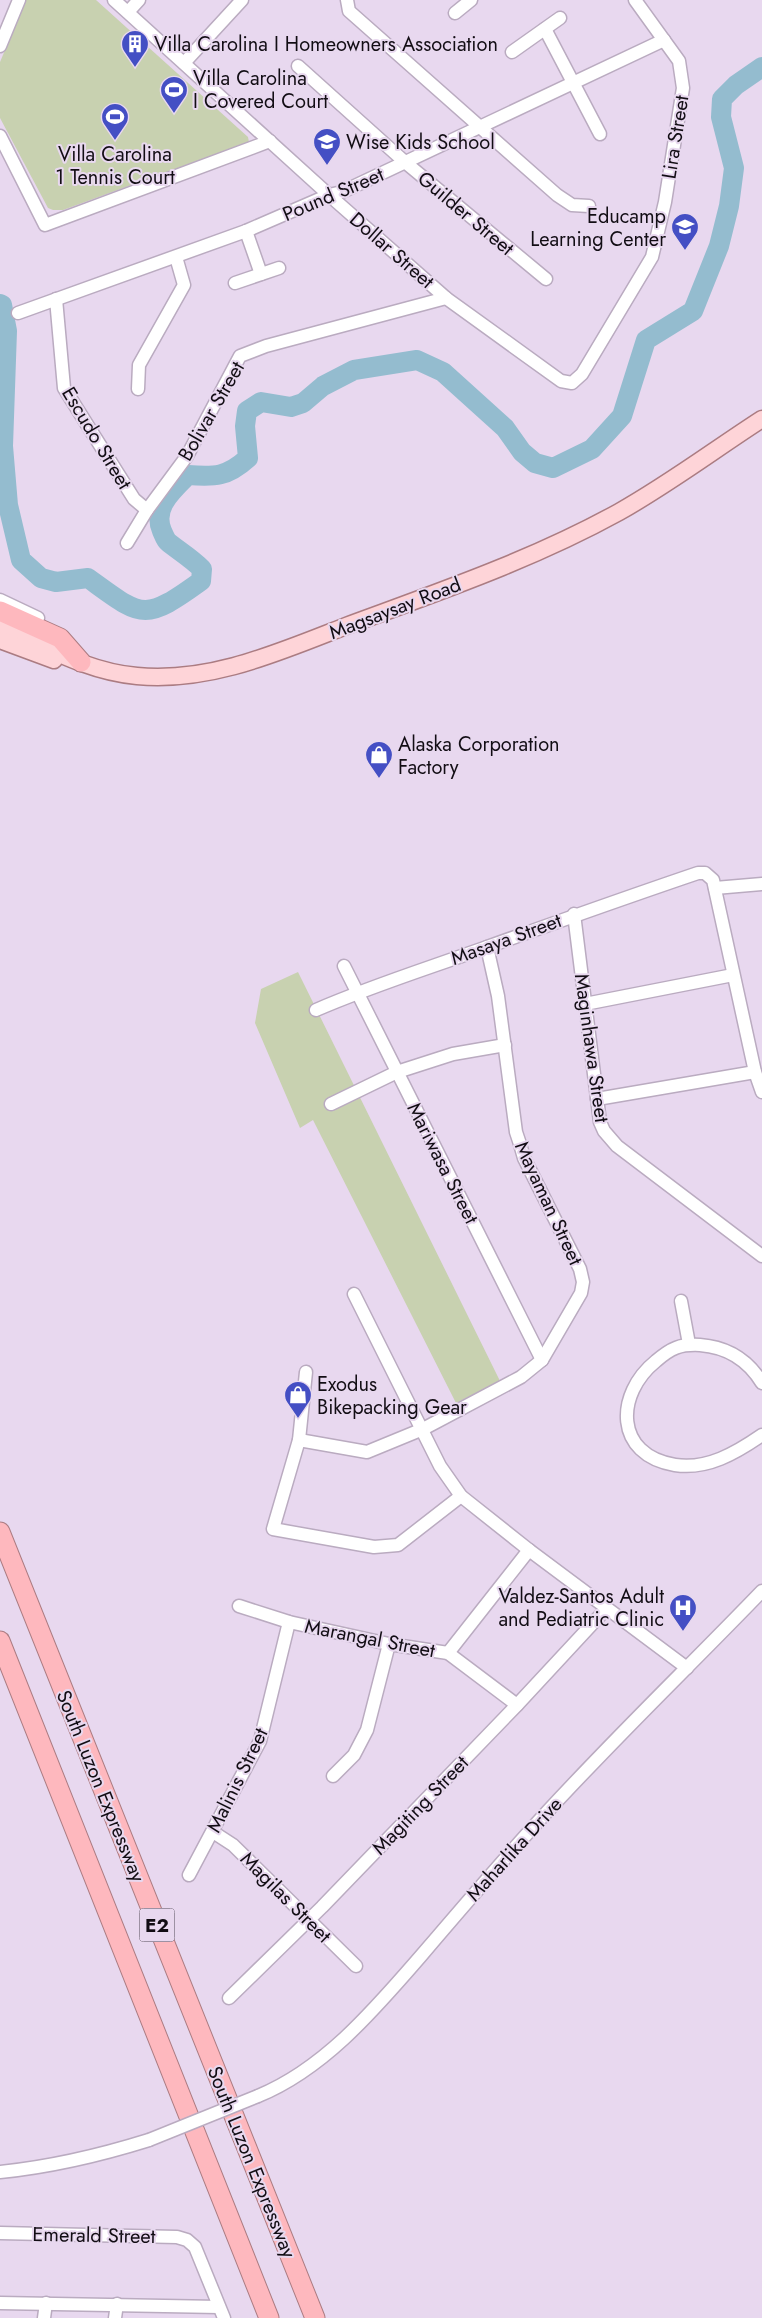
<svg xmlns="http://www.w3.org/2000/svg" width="762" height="2318" font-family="Jost,sans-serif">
	<rect width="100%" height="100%" fill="#e8d8ef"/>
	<g fill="#c8d1b0">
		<path d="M26 0H96L248 137 249 142 63 210H53L48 208 0 118V62Z"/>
		<path d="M298 972 500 1381 456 1403 313 1120 300 1128 255 1023 261 989Z"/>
	</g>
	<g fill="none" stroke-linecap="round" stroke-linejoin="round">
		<path stroke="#94bccf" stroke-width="20" d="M0 304 2 305 7 331 3 446 8 505 21 560 41 578 56 582 88 578C142 617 143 623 201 581L202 569C191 558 179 551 168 542 165 539 164 535 162 531 152 508 172 491 188 475 215 477 227 477 248 458L245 426 247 411 261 402 291 407 303 403 323 386 354 370 417 360 443 372 505 428 522 452 535 463 553 468 592 449 622 416 646 340 693 311 719 246 729 206 734 168 721 117 722 99 736 85 762 67"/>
		<defs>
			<g id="minor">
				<path d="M114 0 329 195 446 298 561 381 572 383 582 374 652 257 665 202 683 88 679 61 635 0"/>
				<path d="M347 0 349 11 557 195 572 205 589 206"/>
				<path d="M128 12 139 0"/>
				<path d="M455 13 471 0"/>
				<path d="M545 29 600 134"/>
				<path d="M0 46 19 0"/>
				<path d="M512 52 560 18"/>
				<path d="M184 63 242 0"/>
				<path d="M298 66 406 163 546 279"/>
				<path d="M0 136 45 225 270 141"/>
				<path d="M246 231 261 274"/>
				<path d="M235 283 279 268"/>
				<path d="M56 299 64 388 134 499 147 510"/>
				<path d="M18 313 246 231 329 195 342 192 664 40"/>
				<path d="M138 389 139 365 184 285 176 257"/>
				<path d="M127 543 147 510 187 456 240 356 266 346 446 298"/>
				<path d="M0 600 38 618"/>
				<path d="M715 888 762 884"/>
				<path d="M574 914 600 1122 604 1131 617 1146 762 1256"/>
				<path d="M344 966 542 1360"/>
				<path d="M585 1004 733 975"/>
				<path d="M316 1010C371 986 429 968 487 947 557 922 627 897 698 873H705L713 880 755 1072 762 1092"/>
				<path d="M597 1099 755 1072"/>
				<path d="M331 1104 397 1072 453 1054 505 1045"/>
				<path d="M354 1294 440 1466 461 1496 529 1550 687 1668"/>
				<path d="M681 1301 689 1344"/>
				<path d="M762 1383C748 1360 727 1347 700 1345 680 1344 671 1348 656 1361 615 1394 614 1455 675 1465 707 1470 736 1453 762 1435"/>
				<path d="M299 1440 306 1372"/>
				<path d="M461 1496 398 1545 374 1547 273 1529 299 1440 367 1452 423 1429 521 1377 542 1360 581 1293 583 1282 580 1269 524 1158 520 1144 516 1132 498 996 487 947"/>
				<path d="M239 1606 289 1622 389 1644 448 1653 517 1705"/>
				<path d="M448 1653 529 1550"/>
				<path d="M333 1776 354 1755 367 1730 389 1644"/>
				<path d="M213 1832 233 1845 356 1966"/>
				<path d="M189 1875 260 1741 289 1622"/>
				<path d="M229 1998 322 1907 517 1705 607 1608"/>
				<path d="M258 2096C324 2069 374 2010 420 1957 455 1916 490 1875 526 1835 601 1751 684 1672 762 1591"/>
				<path d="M0 2172C50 2167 101 2155 149 2140"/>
				<path d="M0 2233 177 2237 187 2240 195 2247 224 2318"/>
				<path d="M0 2303 219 2307"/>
				<path d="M44 2318 46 2303"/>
				<path d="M115 2318 117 2304"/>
			</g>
			<g id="major">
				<path d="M0 627C44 646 88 672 137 676 210 683 279 652 346 626 438 592 532 560 619 512 669 484 714 450 762 419"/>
				<path d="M0 640 54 660"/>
			</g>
			<g id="highway">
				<path d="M0 611 60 638 81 662"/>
				<path d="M0 1532 315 2318"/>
				<path d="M0 1641 269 2318"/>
			</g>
		</defs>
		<use href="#minor" stroke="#baabc0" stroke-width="15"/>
		<use href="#major" stroke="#ab7c82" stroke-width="19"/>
		<use href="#highway" stroke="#ab7c82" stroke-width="21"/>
		<use href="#minor" stroke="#fff" stroke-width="12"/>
		<use href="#major" stroke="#fed4d8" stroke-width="16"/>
		<use href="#highway" stroke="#feb8be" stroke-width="19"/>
		<defs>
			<path id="minor-bridge" d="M149 2140 258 2096"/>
		</defs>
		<use href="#minor-bridge" stroke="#baabc0" stroke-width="15" stroke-linecap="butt"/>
		<use href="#minor-bridge" stroke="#fff" stroke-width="12"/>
	</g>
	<defs>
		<symbol id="building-pin" viewBox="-11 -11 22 30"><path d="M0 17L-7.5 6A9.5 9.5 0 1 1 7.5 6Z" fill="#444fc4" stroke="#e8d8ef"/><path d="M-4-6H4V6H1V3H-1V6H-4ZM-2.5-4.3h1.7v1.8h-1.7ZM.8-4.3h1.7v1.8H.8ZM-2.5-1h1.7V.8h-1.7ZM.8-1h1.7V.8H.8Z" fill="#fff"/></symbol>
		<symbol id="stadium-pin" viewBox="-11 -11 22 30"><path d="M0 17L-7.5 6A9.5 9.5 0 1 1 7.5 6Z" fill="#444fc4" stroke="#e8d8ef"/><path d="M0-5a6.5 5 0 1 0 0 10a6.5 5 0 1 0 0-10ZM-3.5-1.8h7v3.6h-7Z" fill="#fff"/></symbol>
		<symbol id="school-pin" viewBox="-11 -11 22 30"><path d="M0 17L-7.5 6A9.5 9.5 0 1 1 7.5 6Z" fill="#444fc4" stroke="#e8d8ef"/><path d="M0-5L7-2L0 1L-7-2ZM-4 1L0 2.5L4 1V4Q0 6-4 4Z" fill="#fff"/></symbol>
		<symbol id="shop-pin" viewBox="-11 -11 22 30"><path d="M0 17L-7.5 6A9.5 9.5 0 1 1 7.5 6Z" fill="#444fc4" stroke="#e8d8ef"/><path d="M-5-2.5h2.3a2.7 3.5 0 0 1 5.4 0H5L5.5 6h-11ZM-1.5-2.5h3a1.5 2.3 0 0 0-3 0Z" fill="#fff"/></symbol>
		<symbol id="hospital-pin" viewBox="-11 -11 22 30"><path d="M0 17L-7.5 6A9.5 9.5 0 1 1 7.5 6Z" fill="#444fc4" stroke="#e8d8ef"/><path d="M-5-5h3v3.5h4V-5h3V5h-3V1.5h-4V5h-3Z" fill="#fff"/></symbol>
	</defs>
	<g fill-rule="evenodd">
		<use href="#building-pin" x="119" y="28" width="32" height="43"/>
		<use href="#stadium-pin" x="158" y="74" width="32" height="43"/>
		<use href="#stadium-pin" x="99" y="101" width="32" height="43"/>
		<use href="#school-pin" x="311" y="126" width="32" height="43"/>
		<use href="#school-pin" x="669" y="211" width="32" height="43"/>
		<use href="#shop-pin" x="363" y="739" width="32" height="43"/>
		<use href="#shop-pin" x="282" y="1379" width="32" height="43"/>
		<use href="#hospital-pin" x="667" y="1592" width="32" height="43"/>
	</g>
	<g text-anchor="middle" stroke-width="4" stroke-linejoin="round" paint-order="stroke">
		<rect fill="#e8d8ef" stroke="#524a56" stroke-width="1" x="139.5" y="1908.5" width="35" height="33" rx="4"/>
		<g font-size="19" font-weight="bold" fill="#120d14">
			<text x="157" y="1932">E2</text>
		</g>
		<g font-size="20" fill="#120d14" stroke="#e8d8ef" text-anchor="start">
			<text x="154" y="51">Villa Carolina I Homeowners Association</text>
			<text x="193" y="85">Villa Carolina<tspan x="193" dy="23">I Covered Court</tspan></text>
			<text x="346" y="149">Wise Kids School</text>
			<text x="115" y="161" text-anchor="middle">Villa Carolina<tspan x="115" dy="23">1 Tennis Court</tspan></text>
			<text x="666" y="223" text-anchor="end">Educamp<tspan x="666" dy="23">Learning Center</tspan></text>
			<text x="398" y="751">Alaska Corporation<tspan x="398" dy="23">Factory</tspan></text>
			<text x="317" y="1391">Exodus<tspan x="317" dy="23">Bikepacking Gear</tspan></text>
			<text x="664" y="1603" text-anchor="end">Valdez-Santos Adult<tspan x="664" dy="23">and Pediatric Clinic</tspan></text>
		</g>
		<g font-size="20" fill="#120d14" stroke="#e8d8ef">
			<text transform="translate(675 137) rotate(-81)" y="7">Lira Street</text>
			<text transform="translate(333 194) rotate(-23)" y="7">Pound Street</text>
			<text transform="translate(466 213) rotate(40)" y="7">Guilder Street</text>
			<text transform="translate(392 250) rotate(41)" y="7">Dollar Street</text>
			<text transform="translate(211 411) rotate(-60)" y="7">Bolivar Street</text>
			<text transform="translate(97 438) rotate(59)" y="7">Escudo Street</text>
			<text transform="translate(395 608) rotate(-21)" y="7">Magsaysay Road</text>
			<text transform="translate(506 939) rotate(-20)" y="7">Masaya Street</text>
			<text transform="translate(592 1048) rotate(82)" y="7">Maginhawa Street</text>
			<text transform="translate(443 1163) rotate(63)" y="7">Mariwasa Street</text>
			<text transform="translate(549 1203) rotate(65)" y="7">Mayaman Street</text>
			<text transform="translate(370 1638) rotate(11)" y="7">Marangal Street</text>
			<text transform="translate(237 1780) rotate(-64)" y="7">Malinis Street</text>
			<text transform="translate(101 1786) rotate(68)" y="7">South Luzon Expressway</text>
			<text transform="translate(420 1805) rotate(-46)" y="7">Magiting Street</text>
			<text transform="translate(514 1849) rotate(-48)" y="7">Maharlika Drive</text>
			<text transform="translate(286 1897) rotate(45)" y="7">Magilas Street</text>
			<text transform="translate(252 2162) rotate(68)" y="7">South Luzon Expressway</text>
			<text transform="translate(94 2235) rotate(1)" y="7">Emerald Street</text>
		</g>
	</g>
</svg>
